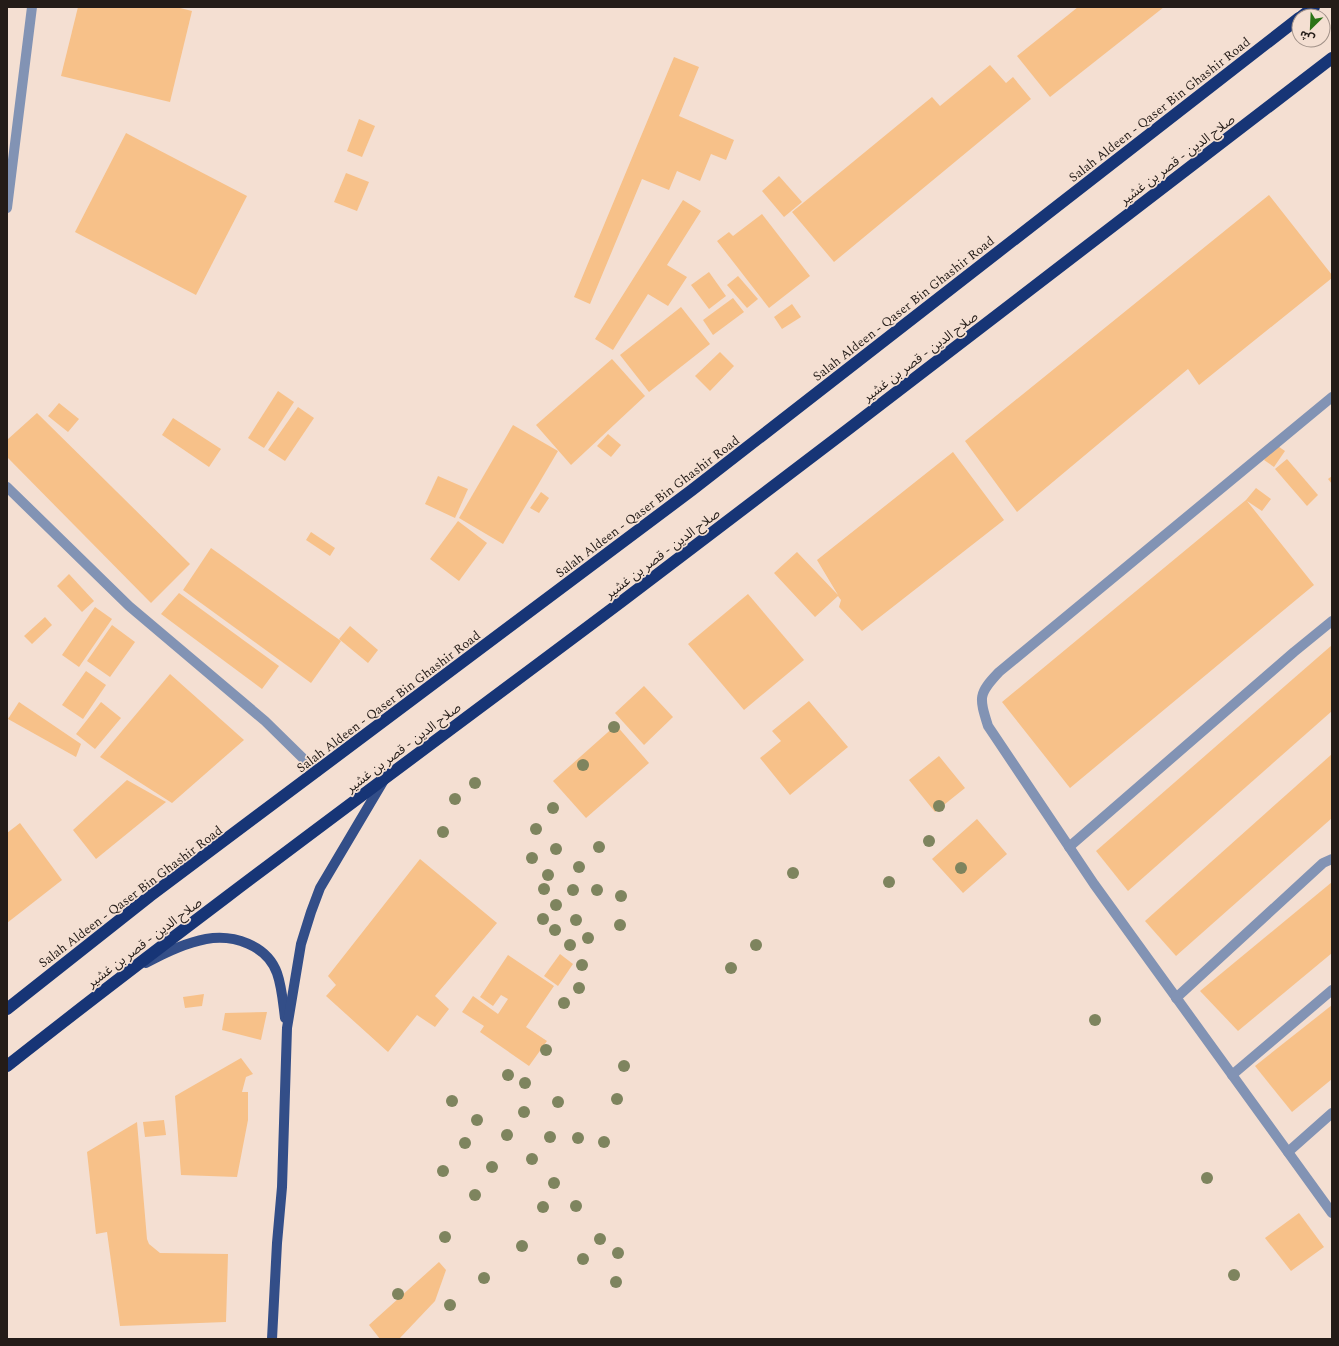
<svg xmlns="http://www.w3.org/2000/svg" width="1339" height="1346" font-family="Spectral,'Noto Sans Arabic',serif">
	<rect width="100%" height="100%" fill="#f4dfd2"/>
	<g fill="#f7c189">
		<path d="M78 7H176L192 11 170 102 61 76Z"/>
		<path d="M1078 7H1164L1050 97 1017 56Z"/>
		<path d="M674 57 699 67 679 116 734 140 726 160 711 154 700 181 677 171 669 190 642 179 590 304 574 297Z"/>
		<path d="M990 65 1006 83 1013 77 1031 99 834 262 792 212 932 97 940 106Z"/>
		<path d="M359 119 375 126 362 157 347 151Z"/>
		<path d="M126 133 247 196 196 295 75 232Z"/>
		<path d="M346 173 369 182 357 211 334 202Z"/>
		<path d="M779 176 802 202 784 217 762 191Z"/>
		<path d="M1269 195 1332 275V278L1199 385 1188 369 1017 512 965 441Z"/>
		<path d="M683 200 701 211 667 265 687 277 668 306 648 294 613 350 595 339Z"/>
		<path d="M762 214 810 276 769 308 717 241 729 232 733 236Z"/>
		<path d="M709 272 726 296 709 309 691 285Z"/>
		<path d="M738 276 758 299 747 308 727 285Z"/>
		<path d="M733 298 744 312 713 335 703 320Z"/>
		<path d="M792 304 801 317 782 329 774 317Z"/>
		<path d="M681 307 710 344 649 392 620 355Z"/>
		<path d="M720 352 734 366 710 391 695 376Z"/>
		<path d="M612 359 645 396 571 465 536 425Z"/>
		<path d="M278 391 294 402 264 448 248 438Z"/>
		<path d="M59 403 79 419 68 432 48 416Z"/>
		<path d="M298 407 314 418 285 461 268 450Z"/>
		<path d="M37 413 190 564 151 603 7 457V440Z"/>
		<path d="M173 418 221 449 209 467 162 435Z"/>
		<path d="M513 425 558 451 503 544 459 518Z"/>
		<path d="M608 434 621 445 611 457 597 446Z"/>
		<path d="M1275 444 1285 451 1274 467 1264 460Z"/>
		<path d="M953 452 1004 520 862 631 839 607 841 600 838 596 815 617 774 573 797 552 838 595 817 560Z"/>
		<path d="M1287 459 1318 495 1307 506 1275 469Z"/>
		<path d="M438 476 468 489 455 518 425 504Z"/>
		<path d="M1332 476V484L1328 479Z"/>
		<path d="M1256 488 1271 499 1262 511 1247 501 1314 585 1070 788 1002 702 1246 500Z"/>
		<path d="M541 492 549 498 539 513 530 508Z"/>
		<path d="M458 521 487 543 459 581 430 559Z"/>
		<path d="M311 532 335 548 330 556 306 540Z"/>
		<path d="M211 548 341 641 311 683 183 590Z"/>
		<path d="M69 574 94 601 82 612 57 586Z"/>
		<path d="M179 593 279 666 262 689 161 614Z"/>
		<path d="M748 594 804 660 744 710 688 644Z"/>
		<path d="M95 607 112 619 79 667 62 655Z"/>
		<path d="M45 617 52 625 32 644 24 636Z"/>
		<path d="M112 625 135 642 110 677 87 661Z"/>
		<path d="M350 626 378 650 368 663 339 639Z"/>
		<path d="M1332 645V711L1128 891 1096 851Z"/>
		<path d="M86 671 106 685 83 719 62 705Z"/>
		<path d="M170 674 244 740 172 803 100 757Z"/>
		<path d="M644 686 673 717 644 745 615 713Z"/>
		<path d="M809 701 848 747 790 795 760 758 781 741 772 731Z"/>
		<path d="M19 702 81 744 76 757 8 719Z"/>
		<path d="M101 702 121 718 95 749 76 734Z"/>
		<path d="M616 725 649 763 586 818 553 781Z"/>
		<path d="M1332 754V818L1176 956 1145 921Z"/>
		<path d="M939 756 965 788 935 812 909 780Z"/>
		<path d="M127 780 166 802 96 859 73 830Z"/>
		<path d="M977 819 1007 854 963 893 932 859Z"/>
		<path d="M20 823 62 880 7 923V833Z"/>
		<path d="M420 859 497 923 435 996 449 1009 435 1027 417 1015 388 1052 326 996 336 985 328 976Z"/>
		<path d="M1332 882V953L1238 1031 1200 991Z"/>
		<path d="M560 954 573 964 558 986 544 976Z"/>
		<path d="M508 955 554 986 526 1027 547 1041 529 1066 480 1032 484 1026 462 1012 473 996 498 1014 508 999 501 995 493 1006 480 997Z"/>
		<path d="M204 994 202 1006 185 1008 183 997Z"/>
		<path d="M1332 1005V1079L1292 1112 1255 1066Z"/>
		<path d="M267 1012 261 1040 222 1030 225 1013Z"/>
		<path d="M241 1058 253 1074 246 1077 242 1092H248V1120L237 1177 181 1175 175 1096Z"/>
		<path d="M164 1120 166 1135 145 1137 143 1122Z"/>
		<path d="M137 1122 147 1239 149 1244 160 1253 228 1254 226 1322 120 1326 107 1232 96 1234 87 1152Z"/>
		<path d="M1299 1213 1324 1247 1291 1271 1265 1238Z"/>
		<path d="M439 1262 446 1270 435 1301 399 1339H380L369 1325Z"/>
	</g>
	<g fill="none" stroke-linecap="round" stroke-linejoin="round">
		<g stroke="#8293b4" stroke-width="10">
			<path d="M7 208 32 7"/>
			<path d="M1332 397 999 672C978 694 979 697 988 726L1094 884 1332 1213"/>
			<path d="M7 487 129 606 265 721 317 772"/>
			<path d="M1069 847 1294 652 1332 621"/>
			<path d="M1176 998 1323 863 1332 859"/>
			<path d="M1232 1075 1332 990"/>
			<path d="M1288 1152 1332 1113"/>
		</g>
		<g stroke="#334e88" stroke-width="10">
			<path d="M146 963C164 953 185 943 206 939 233 934 267 945 277 973 282 987 283 1003 285 1018"/>
			<path d="M272 1339 277 1243 282 1187 287 1028 301 944 311 912 320 888 384 780"/>
		</g>
		<g stroke="#173576" stroke-width="12">
			<path d="M1302 16 1314 7"/>
			<path d="M7 1009 150 896 692 490 1299 18"/>
			<path d="M7 1066C209 907 416 756 621 602 859 422 1095 240 1332 58"/>
		</g>
	</g>
	<g fill="#7e845e">
		<circle cx="614" cy="727" r="6"/>
		<circle cx="583" cy="765" r="6"/>
		<circle cx="475" cy="783" r="6"/>
		<circle cx="455" cy="799" r="6"/>
		<circle cx="939" cy="806" r="6"/>
		<circle cx="553" cy="808" r="6"/>
		<circle cx="536" cy="829" r="6"/>
		<circle cx="443" cy="832" r="6"/>
		<circle cx="929" cy="841" r="6"/>
		<circle cx="599" cy="847" r="6"/>
		<circle cx="556" cy="849" r="6"/>
		<circle cx="532" cy="858" r="6"/>
		<circle cx="579" cy="867" r="6"/>
		<circle cx="961" cy="868" r="6"/>
		<circle cx="793" cy="873" r="6"/>
		<circle cx="548" cy="875" r="6"/>
		<circle cx="889" cy="882" r="6"/>
		<circle cx="544" cy="889" r="6"/>
		<circle cx="573" cy="890" r="6"/>
		<circle cx="597" cy="890" r="6"/>
		<circle cx="621" cy="896" r="6"/>
		<circle cx="556" cy="905" r="6"/>
		<circle cx="543" cy="919" r="6"/>
		<circle cx="576" cy="920" r="6"/>
		<circle cx="620" cy="925" r="6"/>
		<circle cx="555" cy="930" r="6"/>
		<circle cx="588" cy="938" r="6"/>
		<circle cx="570" cy="945" r="6"/>
		<circle cx="756" cy="945" r="6"/>
		<circle cx="582" cy="965" r="6"/>
		<circle cx="731" cy="968" r="6"/>
		<circle cx="579" cy="988" r="6"/>
		<circle cx="564" cy="1003" r="6"/>
		<circle cx="1095" cy="1020" r="6"/>
		<circle cx="546" cy="1050" r="6"/>
		<circle cx="624" cy="1066" r="6"/>
		<circle cx="508" cy="1075" r="6"/>
		<circle cx="525" cy="1083" r="6"/>
		<circle cx="617" cy="1099" r="6"/>
		<circle cx="452" cy="1101" r="6"/>
		<circle cx="558" cy="1102" r="6"/>
		<circle cx="524" cy="1112" r="6"/>
		<circle cx="477" cy="1120" r="6"/>
		<circle cx="507" cy="1135" r="6"/>
		<circle cx="550" cy="1137" r="6"/>
		<circle cx="578" cy="1138" r="6"/>
		<circle cx="604" cy="1142" r="6"/>
		<circle cx="465" cy="1143" r="6"/>
		<circle cx="532" cy="1159" r="6"/>
		<circle cx="492" cy="1167" r="6"/>
		<circle cx="443" cy="1171" r="6"/>
		<circle cx="1207" cy="1178" r="6"/>
		<circle cx="554" cy="1183" r="6"/>
		<circle cx="475" cy="1195" r="6"/>
		<circle cx="576" cy="1206" r="6"/>
		<circle cx="543" cy="1207" r="6"/>
		<circle cx="445" cy="1237" r="6"/>
		<circle cx="600" cy="1239" r="6"/>
		<circle cx="522" cy="1246" r="6"/>
		<circle cx="618" cy="1253" r="6"/>
		<circle cx="583" cy="1259" r="6"/>
		<circle cx="1234" cy="1275" r="6"/>
		<circle cx="484" cy="1278" r="6"/>
		<circle cx="616" cy="1282" r="6"/>
		<circle cx="398" cy="1294" r="6"/>
		<circle cx="450" cy="1305" r="6"/>
	</g>
	<g text-anchor="middle" stroke-width="3.5" stroke-linejoin="round" paint-order="stroke">
		<g font-size="13" fill="#241c18" stroke="#f4dfd2">
			<text transform="translate(1159 109) rotate(-38)" y="5">Salah Aldeen - Qaser Bin Ghashir Road</text>
			<text transform="translate(1177 159) rotate(-37)" y="5">صلاح الدين - قصر بن غشير</text>
			<text transform="translate(903 308) rotate(-38)" y="5">Salah Aldeen - Qaser Bin Ghashir Road</text>
			<text transform="translate(920 356) rotate(-37)" y="5">صلاح الدين - قصر بن غشير</text>
			<text transform="translate(647 506) rotate(-37)" y="5">Salah Aldeen - Qaser Bin Ghashir Road</text>
			<text transform="translate(662 553) rotate(-37)" y="5">صلاح الدين - قصر بن غشير</text>
			<text transform="translate(388 701) rotate(-37)" y="5">Salah Aldeen - Qaser Bin Ghashir Road</text>
			<text transform="translate(403 747) rotate(-37)" y="5">صلاح الدين - قصر بن غشير</text>
			<text transform="translate(130 896) rotate(-37)" y="5">Salah Aldeen - Qaser Bin Ghashir Road</text>
			<text transform="translate(144 942) rotate(-37)" y="5">صلاح الدين - قصر بن غشير</text>
		</g>
	</g>
	<rect width="1339" height="1346" fill="none" stroke="#241c18" stroke-width="16"/>
	<g transform="translate(1311 28) rotate(204)"><circle r="19" fill="#f4dfd2" stroke="#a19188"/>
	<path d="M0-3L7 15L0 10L-7 15Z" fill="#2b7316"/>
	<text y="-6" font-size="11" font-weight="bold" text-anchor="middle" fill="#241c18">ش</text>
	</g>
</svg>
